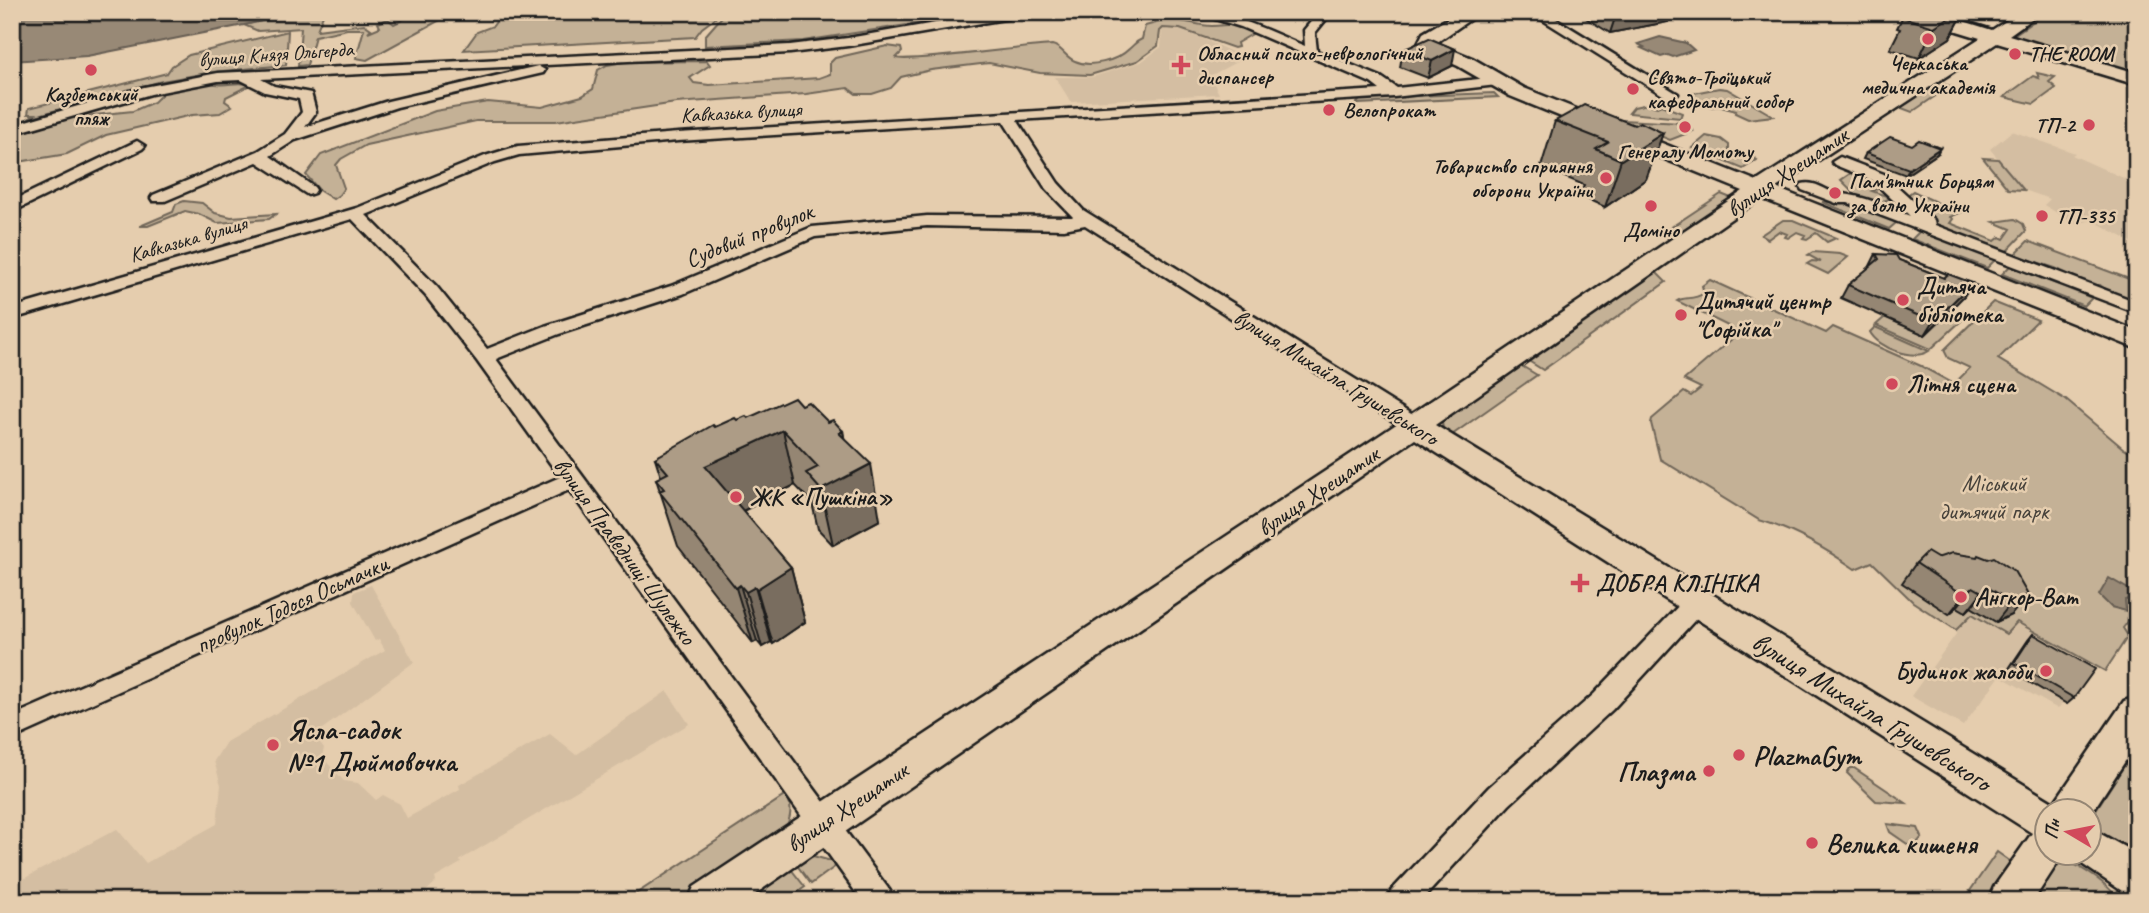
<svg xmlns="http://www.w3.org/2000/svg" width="2149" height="913" font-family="Caveat,sans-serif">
	<rect width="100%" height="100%" fill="#e5cdae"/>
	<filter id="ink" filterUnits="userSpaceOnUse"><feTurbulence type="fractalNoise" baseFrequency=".0143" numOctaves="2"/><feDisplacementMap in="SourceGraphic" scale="14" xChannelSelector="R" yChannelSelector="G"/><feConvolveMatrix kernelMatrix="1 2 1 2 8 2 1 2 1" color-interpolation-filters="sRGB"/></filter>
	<g filter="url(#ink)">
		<g fill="#d4bea2">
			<path d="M1162 29 1183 30 1241 56 1237 58 1240 60 1210 76 1219 94 1071 102 1055 77H1092L1141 62 1161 47Z"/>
			<path d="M2012 131 2075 153 2072 155 2137 184V245L2092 220 2075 224 2044 205 2050 199 2024 190 1990 149Z"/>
			<path d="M371 585 414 662 314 735 324 748 322 757 344 781 358 783 376 800 383 795 400 804 407 818 460 789 459 785 550 734 576 755 667 691 689 724 460 860 461 863 435 878 436 882 415 901H12V885L117 829 146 863 217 824 221 785 214 761 226 742 385 650 379 639 375 641 353 602 354 592Z"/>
			<path d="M1972 614 2006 634 2017 622 2027 627 2091 663 2084 672 2089 675 2067 705 2063 702 2058 709 2000 676 1963 726 1911 696 1956 634V630Z"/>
		</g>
		<g fill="#c4b196" stroke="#706659" stroke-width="2">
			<path d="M279 12H324L317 30 364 24 371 29 368 32 380 27 378 23 388 19 394 24 406 18 449 15 367 60 356 58 364 29H347L315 36 307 65 298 66 301 28 258 31 244 25 266 20Z"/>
			<path d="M553 12H723L702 28 695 37 464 50 477 32 493 26 500 16Z"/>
			<path d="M726 12H991L803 41 705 46V36Z"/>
			<path d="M2047 12H2137V75L2015 37V34Z"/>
			<path d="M1167 20C1183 19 1197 26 1212 26 1232 25 1235 21 1254 33L1237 43 1238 47 1234 48 1180 29 1163 28 1160 31 1158 46 1137 61 1090 75 1040 73 989 63 931 70 901 77 891 88 872 94H856L848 88 806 94 676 103 556 121H476L366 145 341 159 336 165 344 188 339 195 333 199 320 191 306 175 321 155 435 111 488 102 542 107 582 96 593 89 598 70 607 65 624 62 707 61 710 65 690 78 694 83 709 85 819 78 830 74V63L835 58 887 46 901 48 902 52 896 58C905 63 1029 46 1052 45 1062 47 1065 57 1075 61 1090 68 1117 61 1129 49 1135 44 1135 42 1142 39L1145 26Z"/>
			<path d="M288 31 286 65 213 72 162 81 28 118 35 114H28L29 108 167 73 172 66 189 55Z"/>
			<path d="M2037 73 2055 77 2049 82 2056 88 2034 104 2004 97 2033 76 2039 78Z"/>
			<path d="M211 82C224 89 238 79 250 85L226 97 225 101 232 106 220 113 192 115 106 135 67 154 12 163V134L74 117 133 111 154 102 165 91Z"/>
			<path d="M1937 82 1950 86 1912 112 1899 107Z"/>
			<path d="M1719 88 1727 89 1773 116 1748 119 1735 113 1736 111 1718 106 1711 107 1689 94Z"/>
			<path d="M1494 93 1498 97 1356 104 1362 98Z"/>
			<path d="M1648 104 1657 107 1661 105 1682 113 1680 118 1629 113 1634 107Z"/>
			<path d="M1621 120 1683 123 1693 131 1670 140Z"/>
			<path d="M1706 136 1721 139 1729 145V151L1738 155 1747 153 1757 160 1743 169 1692 148Z"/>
			<path d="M1983 158 1998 159 2024 190 2008 189Z"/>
			<path d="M1854 171 1873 178 1874 182 1862 180 1881 188 1872 191 1892 198 1883 201 1907 210 1904 213 1856 195 1841 180Z"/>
			<path d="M1913 191 1944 206 1964 211 1950 217 1953 219 1950 223 1995 241 2000 237 2004 239 2011 229 1994 222 2015 219 2023 224 2026 231 2006 252 1938 226 1906 196Z"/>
			<path d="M1721 194 1731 198 1670 239 1661 234Z"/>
			<path d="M184 201 202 203 215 213 231 217 276 214 269 219 217 223 199 214 185 211 148 226H140L173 212 176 204Z"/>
			<path d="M1822 202 1848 203 1897 222 1889 229Z"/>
			<path d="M1783 220H1793L1836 238 1827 242 1816 233 1807 239 1803 238 1805 235 1797 232 1788 238 1785 237 1787 234 1779 231 1768 239 1761 235Z"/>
			<path d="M1920 231 1995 260 1987 268 1912 239Z"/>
			<path d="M2028 241 2137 282V302C2127 298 2106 291 2100 285H2091L2055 268 2014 255Z"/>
			<path d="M1813 252 1840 254 1848 257 1828 274 1807 264 1812 261 1821 262 1808 255Z"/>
			<path d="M2010 266 2092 298 2084 306 2002 274Z"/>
			<path d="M1655 271 1666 282 1543 370 1527 360Z"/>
			<path d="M1710 280 1826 333 1833 327 1921 366 1954 384 1970 368 1948 358 1944 350 1993 302 2038 320 1998 359 2066 400 2124 449 2137 456V610L2123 628 2128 636 2105 671 2017 622 2006 634 1972 614 1956 630 1913 602 1872 562 1855 569C1826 549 1792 529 1759 520L1660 459 1651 423 1652 419 1684 392 1691 396 1701 388 1684 380 1732 339 1728 326 1677 301C1685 296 1693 301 1704 293L1702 286Z"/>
			<path d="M1948 314 1962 320 1931 349 1876 325 1885 317 1925 335Z"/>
			<path d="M1875 327 1929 351C1914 361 1878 348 1870 332Z"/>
			<path d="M1520 365 1537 375 1449 437 1444 433 1442 423 1446 417Z"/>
			<path d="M2137 746V854L2097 830 2090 819Z"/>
			<path d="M1850 768H1854L1906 803 1876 801 1847 773Z"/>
			<path d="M786 795C795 809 789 825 780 837L687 901H625Z"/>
			<path d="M1887 824 1918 828 1922 837 1913 848 1890 832Z"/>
			<path d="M1997 852 2014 864 1989 901H1963Z"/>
			<path d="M813 856 831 861 836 866 811 884 793 860Z"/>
			<path d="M2059 860C2073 860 2114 887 2118 901H2031Z"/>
			<path d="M787 864 805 887 785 901H733Z"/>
		</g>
		<g fill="#988976" stroke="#665d52" stroke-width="2">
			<path d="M12 12H279L266 20 244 25 87 56 12 61Z"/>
			<path d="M1660 37 1686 43 1694 50 1673 57 1668 55 1661 57 1641 48 1644 47 1638 44Z"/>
			<path d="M2109 578 2137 594 2134 598 2125 600 2126 611 2111 607 2099 595Z"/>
		</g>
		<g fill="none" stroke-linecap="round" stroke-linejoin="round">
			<defs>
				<g id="street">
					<path d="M999 12H1028L1022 16 848 46 790 53 261 79 274 86 311 93 316 112 305 127 388 101 538 66 545 70 543 73 397 107 295 140 270 156 314 187 316 190 314 193 308 195 257 162 165 201H153L151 198 153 195 258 151 285 134 302 112 299 99 265 92 241 80 218 81 151 94 12 134V125L144 87 218 73 790 45 848 38Z"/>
					<path d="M1193 12C1235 12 1267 31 1305 46L1304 30 1319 12H1332L1315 33 1317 51 1381 77 1397 88 1497 77 1504 81 1497 85 1394 97 1017 120 1058 183 1083 210 1421 420 1424 425 1421 430H1407L1085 225 1064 229 927 226 815 237 683 294 559 334 496 359 890 891 895 901H862L569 490 12 739V716L560 477 477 361 425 295 352 219 12 319V308L357 208 485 156 518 146 678 133 1380 90 1371 83 1241 27ZM1003 121 1046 189 1073 217 927 216 812 227 671 286 545 326 487 349 437 287 366 215 495 162 519 155 678 141Z"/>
					<path d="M1530 12H1545L1678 94 1671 98 1666 97Z"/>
					<path d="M137 141 145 146 142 149 12 212V201Z"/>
					<path d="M1840 157 1884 174 1934 220 1935 225 2137 302V313L1848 203H1836L1802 190 1800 187 1802 184C1817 180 1827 193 1840 194 1863 195 1887 207 1910 216L1872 180 1835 165 1832 162Z"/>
					<path d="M1697 593 1705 595 1709 602 1705 609 1612 710 1509 805 1421 901H1386L1391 891 1489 787 1594 694 1689 595Z"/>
				</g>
				<g id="secondary">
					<path d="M1459 12H1481L1436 43 1472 58 1524 88 1757 181 1980 38 1908 16 1905 12H1934L1992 30 2020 12H2041L2009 35 2137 73V85L1997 43 1776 188 2137 331V349L1761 198 1435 425 2054 803 2124 701 2137 697V743L2090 815V811H2048V853H2064L2033 901H1988L1994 887 2032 833 1415 439 745 901H688L694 887 1383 433 1743 191 1510 96 1458 66 1419 49 1417 45 1423 33Z"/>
					<path d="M2090 828 2137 854V896L2122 891 2076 860 2073 853H2090Z"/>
				</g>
			</defs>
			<use href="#street" stroke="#1c1c1c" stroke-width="5"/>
			<use href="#secondary" stroke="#1c1c1c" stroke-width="5"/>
			<use href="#street" fill="#e5cdae" fill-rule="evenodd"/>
			<use href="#secondary" fill="#e5cdae" fill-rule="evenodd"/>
		</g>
		<g fill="#958673" stroke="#1c1c1c" stroke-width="2">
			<path d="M1576 12H1671L1668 22 1610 33Z"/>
			<path d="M1905 12H1964L1950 38 1919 58 1890 49 1900 29 1897 28Z"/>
			<path d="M1403 50 1452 66 1428 78 1400 67Z"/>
			<path d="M1555 121 1634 125 1663 133 1646 179 1605 207 1580 196 1584 185 1541 167Z"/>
			<path d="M1866 153 1937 154 1906 175 1863 159Z"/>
			<path d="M1876 254 1899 260 1944 278 1972 283 1964 296 1925 335 1841 298 1848 285 1869 268Z"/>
			<path d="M801 405 843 431 844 438 880 520 833 545 818 529 812 503 795 485 743 511 791 567 805 622 773 644 771 642 762 647 757 641 753 643 678 546 656 479 661 477 655 458 715 427 737 420Z"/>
			<path d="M1937 558 2028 595 2011 615 1996 622 1971 607 1966 612 1957 607 1949 614 1902 583 1916 563Z"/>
			<path d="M2033 634 2074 698 2067 704 2008 670 2028 640Z"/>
		</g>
		<g fill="#796d5e" stroke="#1c1c1c" stroke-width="2">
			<path d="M1617 12H1671L1668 22 1610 33Z"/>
			<path d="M1958 12H1964L1950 38 1919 58 1934 27Z"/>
			<path d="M1455 49 1452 66 1428 78 1432 61Z"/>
			<path d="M1663 133 1646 179 1605 207 1621 160Z"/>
			<path d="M1940 148 1937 154 1906 175 1909 169Z"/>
			<path d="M1972 283 1964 296 1925 335 1933 322Z"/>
			<path d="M783 430 795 485 722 521 705 466Z"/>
			<path d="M843 431 851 475 871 464 880 520 833 545 821 490 839 433Z"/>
			<path d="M791 567 805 622 773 644 757 589Z"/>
			<path d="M740 585 757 641 753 643 736 588Z"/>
			<path d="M755 587 771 642 762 647 746 592Z"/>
			<path d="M1973 587 1957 607 1949 614 1964 595Z"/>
			<path d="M1987 587 1971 607 1966 612 1982 592Z"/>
			<path d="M2028 595 2011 615 1996 622 2012 602Z"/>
		</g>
		<g fill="#ad9c86" stroke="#1c1c1c" stroke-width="2">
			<path d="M1915 12H1958L1934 27 1905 18Z"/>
			<path d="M1429 38 1455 49 1432 61 1403 50Z"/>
			<path d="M1584 105 1634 125 1640 122 1663 133 1621 160 1596 149 1608 142 1555 121Z"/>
			<path d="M1890 137 1912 145 1919 140 1940 148 1909 169 1866 153Z"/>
			<path d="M1876 254 1896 255 1899 260 1944 278 1948 274 1972 283 1933 322 1848 285 1879 259Z"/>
			<path d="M794 397 801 405 808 402 828 422 833 420 843 431 839 433 871 464 821 490 806 473 818 467 783 430 705 466 791 567 757 589 755 587 746 592 740 585 736 588 659 491 664 489 656 479 668 473 655 458 713 425 715 427 735 418 737 420 746 416 748 418Z"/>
			<path d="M1927 552 1937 558 1952 553 1977 557 1978 555 1988 559 1994 557 2014 571 2028 595 2012 602 1987 587 1982 592 1973 587 1964 595 1916 563Z"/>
			<path d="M2033 634 2095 669 2074 698 2014 663Z"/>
		</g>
	</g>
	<g fill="#d1495b" stroke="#e5cdae" stroke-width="2.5">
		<circle cx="1928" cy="39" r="7"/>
		<circle cx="2015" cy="54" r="7"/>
		<path d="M1177.5 54.5h7v7h7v7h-7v7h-7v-7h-7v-7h7z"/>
		<circle cx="91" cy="70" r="7"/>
		<circle cx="1633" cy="89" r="7"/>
		<circle cx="1329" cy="110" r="7"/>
		<circle cx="2089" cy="125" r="7"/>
		<circle cx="1685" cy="127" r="7"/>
		<circle cx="1606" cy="178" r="7"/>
		<circle cx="1835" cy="193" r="7"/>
		<circle cx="1651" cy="206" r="7"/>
		<circle cx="2042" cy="216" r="7"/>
		<circle cx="1903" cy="300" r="7"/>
		<circle cx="1681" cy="315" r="7"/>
		<circle cx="1892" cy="384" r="7"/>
		<circle cx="736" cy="497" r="7"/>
		<path d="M1576.5 572.5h7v7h7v7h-7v7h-7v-7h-7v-7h7z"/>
		<circle cx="1961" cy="597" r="7"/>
		<circle cx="2046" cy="671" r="7"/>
		<circle cx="273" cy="745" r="7"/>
		<circle cx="1739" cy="755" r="7"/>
		<circle cx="1709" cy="771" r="7"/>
		<circle cx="1812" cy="843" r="7"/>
	</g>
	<g text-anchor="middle" stroke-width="5" stroke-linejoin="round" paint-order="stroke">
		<g font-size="21" font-weight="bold" fill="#1c1c1c" stroke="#e5cdae" text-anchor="start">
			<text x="1197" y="60">Обласний психо-неврологічний<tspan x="1197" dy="24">диспансер</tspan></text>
			<text x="2029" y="61">THE ROOM</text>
			<text x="1928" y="70" text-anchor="middle">Черкаська<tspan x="1928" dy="24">медична академія</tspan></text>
			<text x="1647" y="84">Свято-Троїцький<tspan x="1647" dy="24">кафедральний собор</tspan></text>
			<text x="91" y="101" text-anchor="middle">Казбетський<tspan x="91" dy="24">пляж</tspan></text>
			<text x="1343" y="117">Велопрокат</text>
			<text x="2075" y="132" text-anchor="end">ТП-2</text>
			<text x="1685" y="158" text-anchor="middle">Генералу Момоту</text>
			<text x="1592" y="173" text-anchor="end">Товариство сприяння<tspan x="1592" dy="24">оборони України</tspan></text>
			<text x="1849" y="188">Пам'ятник Борцям<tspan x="1849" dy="24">за волю України</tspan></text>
			<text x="2056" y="223">ТП-335</text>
			<text x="1651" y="237" text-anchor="middle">Доміно</text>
		</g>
		<g font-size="21" fill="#1c1c1c" stroke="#e5cdae">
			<text transform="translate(276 54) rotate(-4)" y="7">вулиця Князя Ольгерда</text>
			<text transform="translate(741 112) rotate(-3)" y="7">Кавказька вулиця</text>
			<text transform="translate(188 239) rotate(-16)" y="7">Кавказька вулиця</text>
		</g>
		<g font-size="24" fill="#1c1c1c" stroke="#e5cdae">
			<text transform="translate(1787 172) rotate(-34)" y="8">вулиця Хрещатик</text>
			<text transform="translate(749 235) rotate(-22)" y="8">Судовий провулок</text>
			<text transform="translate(1336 377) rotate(32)" y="8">вулиця Михайла Грушевського</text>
			<text transform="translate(1318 491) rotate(-34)" y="8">вулиця Хрещатик</text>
			<text transform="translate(625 551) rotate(54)" y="8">вулиця Праведниці Шулежко</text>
			<text transform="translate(292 604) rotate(-24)" y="8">провулок Тодося Осьмачки</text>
			<text transform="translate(847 807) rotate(-34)" y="8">вулиця Хрещатик</text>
		</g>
		<g font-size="24" font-weight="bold" fill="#1c1c1c" stroke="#e5cdae" text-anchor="start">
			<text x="1917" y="294">Дитяча<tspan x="1917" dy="28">бібліотека</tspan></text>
			<text x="1695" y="309">Дитячий центр<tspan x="1695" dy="28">"Софійка"</tspan></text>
			<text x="1906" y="392">Літня сцена</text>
			<text x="750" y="505">ЖК «Пушкіна»</text>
			<text x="1596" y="591">ДОБРА КЛІНІКА</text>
			<text x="1975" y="605">Ангкор-Ват</text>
			<text x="2032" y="679" text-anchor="end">Будинок жалоби</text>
		</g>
		<g font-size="24" fill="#46413a" stroke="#e5cdae">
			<text x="1994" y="491">Міський<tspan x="1994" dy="28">дитячий парк</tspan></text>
		</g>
		<g font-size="28" fill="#1c1c1c" stroke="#e5cdae">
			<text transform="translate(1872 711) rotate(32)" y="10">вулиця Михайла Грушевського</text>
		</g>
		<g font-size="28" font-weight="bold" fill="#1c1c1c" stroke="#e5cdae" text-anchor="start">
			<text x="287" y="739">Ясла-садок<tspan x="287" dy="32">№1 Дюймовочка</tspan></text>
			<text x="1753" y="765">PlazmaGym</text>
			<text x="1695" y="781" text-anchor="end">Плазма</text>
			<text x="1826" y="853">Велика кишеня</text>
		</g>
	</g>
	<rect width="2149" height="913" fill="none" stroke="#e5cdae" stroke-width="42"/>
	<rect x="21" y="21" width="2107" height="871" fill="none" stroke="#1c1c1c" stroke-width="2.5" filter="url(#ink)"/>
	<g transform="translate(2068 832) rotate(280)"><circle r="33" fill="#e5cdae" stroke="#958674" stroke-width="2"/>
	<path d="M0-5L12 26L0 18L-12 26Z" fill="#d1495b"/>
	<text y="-10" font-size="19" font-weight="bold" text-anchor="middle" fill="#1c1c1c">Пн</text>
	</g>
</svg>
